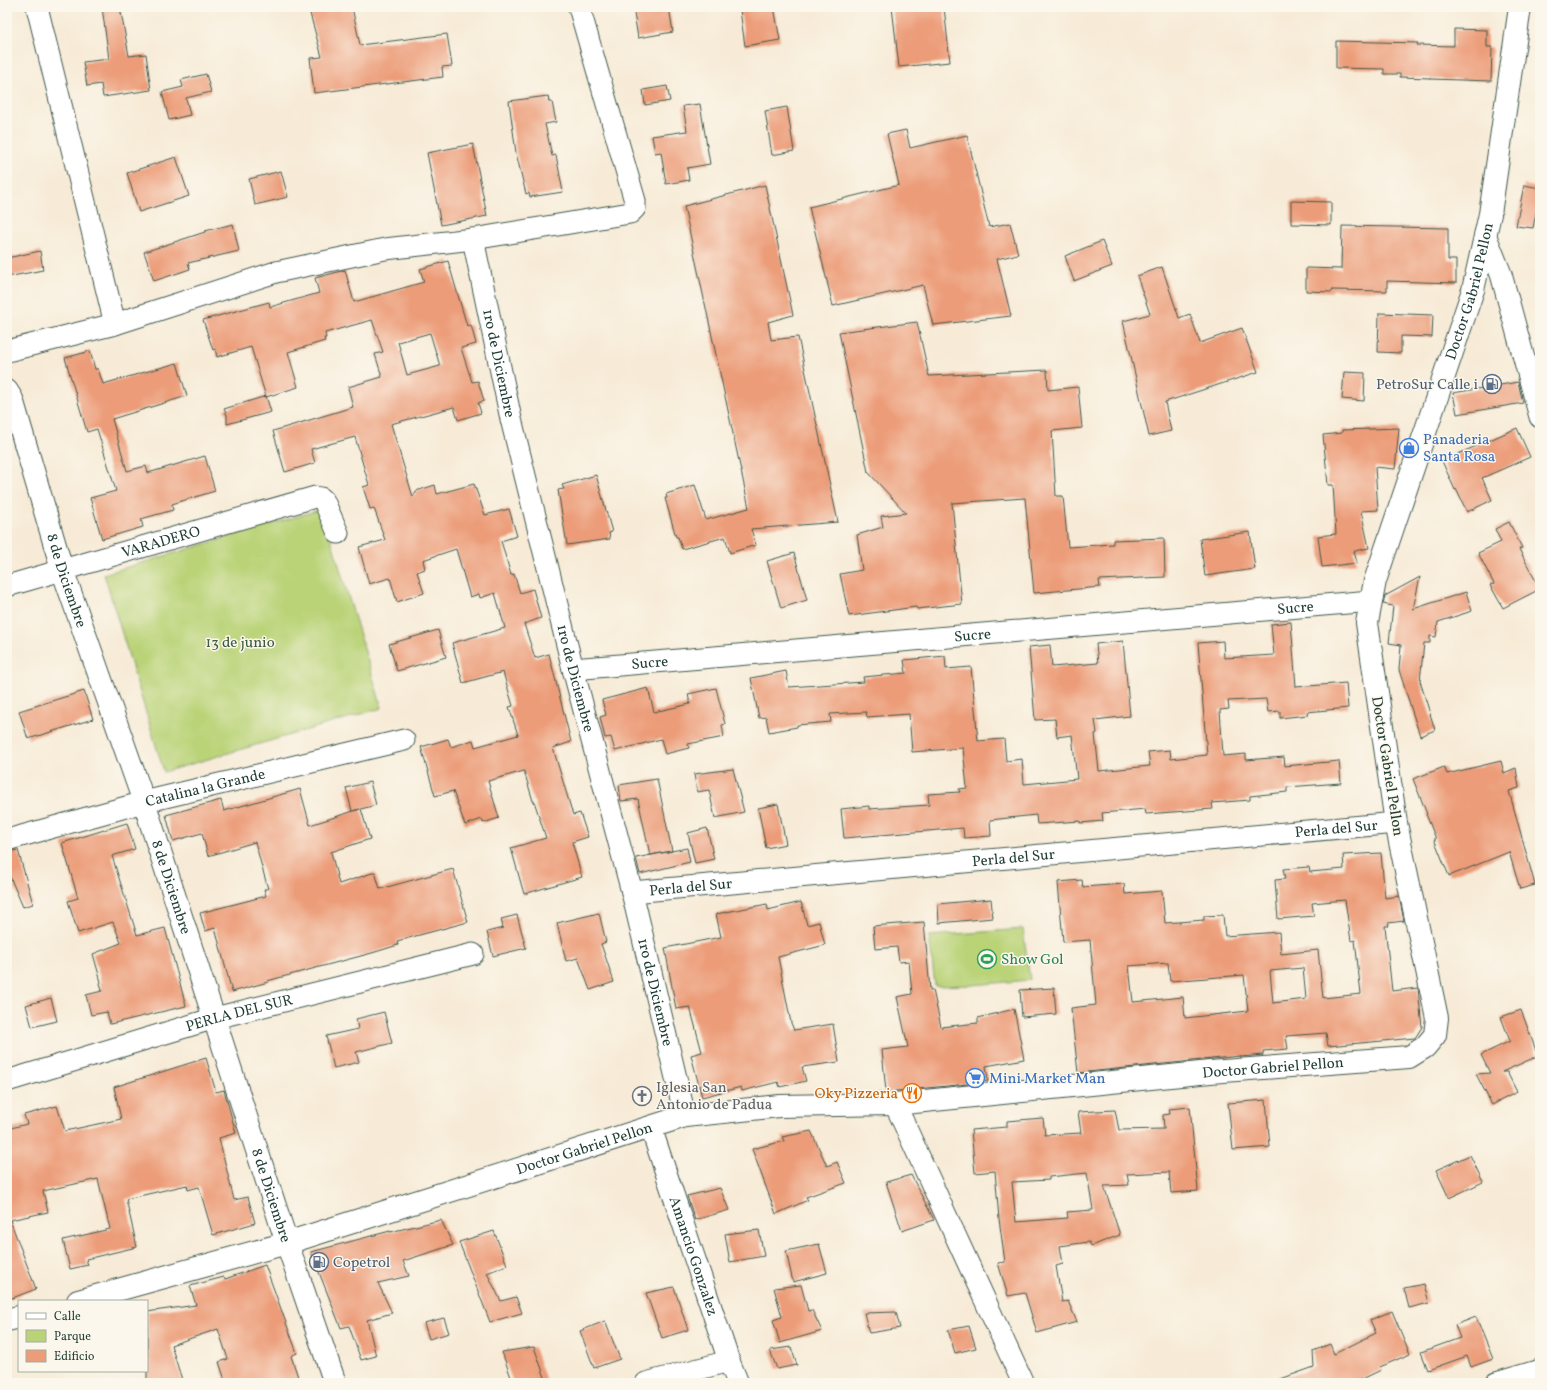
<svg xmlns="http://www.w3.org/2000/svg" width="1547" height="1390" font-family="Vollkorn,serif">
	<rect width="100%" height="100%" fill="#fbf7ec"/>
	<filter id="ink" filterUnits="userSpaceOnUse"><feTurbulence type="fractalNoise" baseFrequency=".025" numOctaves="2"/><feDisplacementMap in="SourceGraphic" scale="8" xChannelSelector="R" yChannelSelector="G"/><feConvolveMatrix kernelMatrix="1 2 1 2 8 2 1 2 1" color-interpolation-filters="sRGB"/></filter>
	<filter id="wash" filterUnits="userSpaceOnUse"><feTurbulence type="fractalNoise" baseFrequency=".012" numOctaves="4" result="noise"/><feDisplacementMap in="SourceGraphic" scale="16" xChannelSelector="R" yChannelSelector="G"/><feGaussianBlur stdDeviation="0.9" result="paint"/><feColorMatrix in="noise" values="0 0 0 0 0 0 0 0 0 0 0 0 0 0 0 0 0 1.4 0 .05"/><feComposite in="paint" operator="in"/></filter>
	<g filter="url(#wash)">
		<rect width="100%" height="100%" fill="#f7ebd7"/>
		<g fill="#bad377" stroke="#6c8856">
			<path d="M322 509 382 708 164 772 104 574Z"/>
			<path d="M1023 929 1030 980 973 985 935 986 929 936Z"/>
		</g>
		<g id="blocks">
			<g fill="#ec9c78" fill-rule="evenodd">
				<path d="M102 7H120L129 56 146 54 151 90 103 97 101 84 87 86 83 62 109 59Z"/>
				<path d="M318 7H352L360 45 447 34 452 66 442 67 443 77 314 93 310 58 322 57 309 10Z"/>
				<path d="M633 7H669L673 32 638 38Z"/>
				<path d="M759 7H774L780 40 745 46 740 10Z"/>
				<path d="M892 7H944L950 62 899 67Z"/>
				<path d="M1454 29 1487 30V47H1492L1491 81 1430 79V78L1400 77V74H1384V69L1336 68V41L1418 43 1417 45 1454 46Z"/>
				<path d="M206 74 211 92 186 98 190 115 169 120 162 92 183 87 181 80Z"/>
				<path d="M667 86 670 101 645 105 643 90Z"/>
				<path d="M548 96 549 102H552L556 122 545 124 552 156 556 155 563 192 530 197 529 193 526 194 516 153 509 101Z"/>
				<path d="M700 104 710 164 687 168 689 180 666 184 661 152 655 153 652 136 687 131 683 106Z"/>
				<path d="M787 107 794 151 772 155 765 111Z"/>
				<path d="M906 130 910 148 967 135 989 227 1010 223 1018 254 997 259 1011 316 933 325 923 285 833 306 809 207 899 185 887 134Z"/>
				<path d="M473 144 487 216 441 225 427 153Z"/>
				<path d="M176 157 189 196 139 212 127 173Z"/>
				<path d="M281 171 288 197 255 205 249 179Z"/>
				<path d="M765 185 793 315 768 322 771 340 798 337 838 522 751 529 756 545 730 553 725 537 682 549 678 537H676L665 498H667L666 494 695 485 706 520 749 508 684 206Z"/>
				<path d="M1524 185 1540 188V209L1537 208 1533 228 1516 226Z"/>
				<path d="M1291 201 1331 202V225L1291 224Z"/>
				<path d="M233 224 239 251 188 263 190 269 154 281 144 252 205 232V231Z"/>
				<path d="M1342 226 1448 228V260H1456V283L1387 281V291L1332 290V292L1306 291V268L1341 269Z"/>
				<path d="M1102 241 1112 266 1074 281 1065 256Z"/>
				<path d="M40 251 43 270 7 277V258Z"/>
				<path d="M448 261 467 326 471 325 476 344 461 348 472 382 478 381 484 401 478 403 481 413 458 420 454 407 391 424 413 497 416 491 435 485 437 494 474 484 485 515 509 509 517 536 501 541 511 575 514 574 520 593 533 589 541 618 524 624 535 658 549 654 571 742 553 748 573 815 580 813 588 837 572 842 582 877 524 894 511 848 546 838 534 801H533L524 771 488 781 499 818 483 823 482 819 465 825 453 791 435 796 421 747 448 739 451 747 473 740 475 747 518 735 509 707 513 706 503 672 463 683 452 643 505 628 495 593 480 598 479 594 470 597 456 549 423 560 425 569 417 572 424 593 397 602 390 578 369 584 359 547 385 540 374 508 370 509 363 487 369 485 355 437 311 449 315 463 285 472 273 431 353 407 348 387 382 377 375 354 383 352 372 320 325 333 326 338H324L325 341 288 352 298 387 266 397 251 347 217 357 215 349 213 350 203 320 269 302 270 307 319 293 315 278 345 270 354 302 424 282 420 269ZM430 333 440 366 407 375 398 342Z"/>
				<path d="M1162 267 1179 318 1190 314 1200 343 1242 328 1258 372 1165 402 1171 431 1149 436 1123 321 1150 314 1137 276Z"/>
				<path d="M1379 313 1433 315 1432 337 1401 336V353L1378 352Z"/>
				<path d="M917 322 929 376 1047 370 1048 390 1078 387 1082 428 1052 431 1056 496H1063L1068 547 1113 544V540L1164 538 1165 577 1099 580 1100 587 1034 593 1025 498 952 503 962 604 917 609 916 607 849 616 840 574 862 570 857 535 883 527 881 516 906 513 868 472 839 332Z"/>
				<path d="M90 351 95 369H98L103 384 177 363 187 396 112 419 127 471 146 466 148 473 205 456 215 491 172 504 173 510 141 519 143 527 102 539 90 498 116 491 97 429 87 432 65 358Z"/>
				<path d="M1344 372 1365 373 1364 401 1342 399Z"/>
				<path d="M1518 382 1523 403 1457 414 1453 393Z"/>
				<path d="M266 396 271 412 227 424V415L224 409Z"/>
				<path d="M1399 428 1395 469 1375 467 1378 510 1361 511 1369 548 1354 551 1357 563 1322 567 1318 536 1336 534 1333 485H1328L1323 435 1342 433V430Z"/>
				<path d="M1517 428 1530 457 1482 478 1492 500 1467 512 1456 489 1455 490 1442 461Z"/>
				<path d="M596 475 612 532 609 533 610 539 567 545 558 490 564 489 562 485Z"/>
				<path d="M1509 522 1522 548 1519 549 1540 589 1503 608 1490 585 1494 584 1478 553 1501 542 1495 529Z"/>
				<path d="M1250 532 1255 569 1205 576 1200 539Z"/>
				<path d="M794 553 807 600 781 608 767 561Z"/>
				<path d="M1420 577 1413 609 1466 592 1472 611 1438 622 1436 637 1430 636V643H1424L1420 681 1435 730 1420 736 1399 670 1401 645 1389 643 1393 606 1383 604 1385 596Z"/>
				<path d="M1291 622 1296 687 1346 683 1348 708 1307 712 1308 715 1280 718V711L1268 712 1266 699 1228 701 1229 709 1220 710 1223 756 1246 754V760L1284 757 1285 766 1339 761 1341 783 1287 787V792L1250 796V800L1212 803 1213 809 1146 814 1145 809 1102 813 1103 821 1080 823V821L1037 824 1036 815 990 820 991 836 964 838 963 828 844 838 841 809 869 806V809L929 805 928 794 960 792 959 789 967 788 963 748 912 752 909 714 867 717 866 712 830 714 831 722 797 725V727L769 732 766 717 759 718 751 678 786 671 789 687 864 682 863 677 906 673 904 660 945 656 946 669 971 667 978 741 1004 739 1006 761 1022 759 1024 784 1077 779 1072 735 1057 737 1055 719 1035 720 1029 647 1050 645 1052 667 1098 663 1096 644 1123 641 1130 716 1095 720 1097 733 1095 734 1099 771 1150 766 1148 752 1170 750 1171 759 1207 755 1198 643 1223 641 1224 658 1274 655 1271 624Z"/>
				<path d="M438 630 446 657 397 671 389 644Z"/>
				<path d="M648 688 654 712 690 704 688 694 716 688 725 724 722 725 724 737 688 744 689 748 665 754 661 739 615 751 611 737 605 738 600 717 606 715 602 700Z"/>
				<path d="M84 691 93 719 28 739 19 711Z"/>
				<path d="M1501 761 1504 773 1516 768 1519 788 1509 791 1535 885 1520 889 1509 852 1449 876 1434 839H1436L1426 814H1427L1413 779 1444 767 1447 774Z"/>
				<path d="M733 769 744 812 715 818 709 790 697 792 694 774Z"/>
				<path d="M657 779 672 851 650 855 638 799 621 801 619 785Z"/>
				<path d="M370 782 376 805 361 809 370 839 331 852 339 884 375 872 380 889 453 869 468 922 397 941 398 945 372 953 267 981 268 982 232 992 215 928 205 931 200 913 266 896 264 889H268L255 842 208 856 202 833 173 841 166 815 221 800 224 811 300 789 310 825 360 809 352 811 346 788Z"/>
				<path d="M778 804 786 844 766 848 758 808Z"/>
				<path d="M127 823 135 849 112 856 137 935 165 928 186 1006 110 1024 107 1012 91 1015 86 995 102 991 100 983 101 982 93 954 121 943 113 922 78 933 68 901 78 898 62 843Z"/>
				<path d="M707 828 714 859 695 863 688 833Z"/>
				<path d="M687 848 690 862 640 874 636 858Z"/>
				<path d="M18 850 33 904 23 907 7 870V852Z"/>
				<path d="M1381 853 1385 898 1399 896 1404 921 1388 923 1389 926H1385L1392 991 1418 988 1422 1027 1415 1038 1328 1046 1326 1033 1286 1036 1288 1049 1263 1051V1055L1240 1057V1056L1078 1073 1071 1008 1096 1005 1090 940 1063 942 1058 882 1082 880 1083 887 1124 884 1125 894 1162 891 1165 923 1204 920V916L1223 915 1225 936 1279 932 1281 954 1318 950 1323 998 1361 994 1355 940 1351 941 1345 900 1312 903 1314 916 1278 919 1275 880 1285 879 1283 869 1309 867 1310 872 1344 869 1343 855ZM1168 963 1170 981 1244 975 1248 1011 1185 1018 1183 997 1133 1002 1129 966ZM1303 968 1306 999 1273 1003 1270 971Z"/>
				<path d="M991 899 993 918 939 923 938 904Z"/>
				<path d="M801 902 807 925 819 922 825 945 778 957 791 1023 794 1030 833 1024 839 1062 802 1067 806 1081 780 1087 778 1082 742 1091 741 1087 702 1097 691 1055 702 1052 690 1007 676 1009 665 948 721 937 716 914 767 904 768 910Z"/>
				<path d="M599 913 606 942 601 944 614 982 590 990 578 958 566 961 557 923Z"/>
				<path d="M517 915 526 948 493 956 487 932 503 928 501 919Z"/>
				<path d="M924 922 930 990H933L941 1027 978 1023V1018L1014 1009 1024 1059 986 1066 988 1081 978 1082V1083L886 1092 882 1050 908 1047 897 997 912 994 909 961 899 962 897 947 875 949 873 926Z"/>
				<path d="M1054 988 1056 1014 1022 1017 1020 990Z"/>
				<path d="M51 998 57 1021 32 1027 26 1005Z"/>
				<path d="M1521 1010 1538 1056 1502 1072H1507L1517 1092 1492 1105 1476 1074 1490 1073 1481 1055 1510 1041 1501 1017Z"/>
				<path d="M384 1012 392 1043 356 1052 359 1062 334 1068 326 1036 358 1029 356 1019Z"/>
				<path d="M206 1058 216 1092 224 1090 236 1133 219 1138 234 1200 248 1197 255 1223 213 1235 199 1187 188 1190 187 1185 126 1199 137 1247 86 1259 88 1265 70 1269 63 1240 110 1229 98 1179 43 1191 48 1212 10 1220 36 1289 7 1300V1129L27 1124 24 1115 57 1106 65 1131 121 1119 114 1087Z"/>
				<path d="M1266 1100 1270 1147 1233 1150 1228 1103Z"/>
				<path d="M1190 1107 1198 1191 1171 1193 1169 1172 1127 1174 1129 1185 1104 1186 1120 1235 1091 1246 1089 1242 1060 1246 1063 1264 1056 1266 1062 1302 1068 1301 1077 1322 1037 1333 1025 1293 1008 1296 998 1263 1005 1262 999 1219 995 1171 975 1173 971 1130 1007 1127V1121L1043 1118 1045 1135 1081 1133 1078 1112 1115 1110 1119 1130 1164 1129 1163 1115 1170 1114 1169 1109ZM1087 1173 1093 1210 1067 1212 1068 1218 1016 1222 1012 1182 1049 1180V1177Z"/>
				<path d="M811 1131 827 1166 837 1162 846 1183 806 1197 808 1200 776 1214 752 1149 784 1141 782 1137Z"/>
				<path d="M1470 1155 1483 1182 1449 1198 1436 1170Z"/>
				<path d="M911 1175 934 1220 902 1231 886 1182Z"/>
				<path d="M720 1188 729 1210 695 1220 687 1196Z"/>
				<path d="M441 1220 453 1245 403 1261 409 1276 378 1283 392 1313 367 1320 376 1356 361 1360 349 1326 341 1328 311 1252 390 1231V1232Z"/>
				<path d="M759 1230 764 1256 730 1262 725 1234Z"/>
				<path d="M494 1231 507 1265 487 1273 501 1301 516 1297 522 1313 490 1322 459 1242Z"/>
				<path d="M819 1244 827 1273 793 1282 786 1251Z"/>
				<path d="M265 1265 297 1353 291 1356 300 1383H226L219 1362 228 1359 218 1329 171 1345 183 1383H147V1312L196 1305 190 1286 224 1277 225 1279Z"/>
				<path d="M1424 1284 1429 1303 1409 1308 1404 1288Z"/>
				<path d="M801 1285 808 1311 812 1310 822 1331 780 1343 773 1320 782 1317 774 1288Z"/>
				<path d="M674 1287 688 1330 662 1338 646 1293Z"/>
				<path d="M1392 1311 1410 1354 1380 1367 1381 1370 1354 1383H1275V1381L1314 1367 1313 1351 1330 1344 1334 1354 1376 1333 1370 1320Z"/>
				<path d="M896 1312 900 1328 869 1333 864 1313Z"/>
				<path d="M1476 1317 1493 1359 1471 1367 1467 1356 1428 1370 1421 1352 1460 1338 1455 1325Z"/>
				<path d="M444 1318 449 1333 429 1339 424 1323Z"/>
				<path d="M605 1321 620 1359 594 1368 580 1331Z"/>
				<path d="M969 1326 976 1348 955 1353 948 1330Z"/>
				<path d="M534 1347 547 1383H513L502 1352Z"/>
				<path d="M791 1347 797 1365 777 1369 770 1350Z"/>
			</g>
		</g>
	</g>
	<g filter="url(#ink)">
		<use href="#blocks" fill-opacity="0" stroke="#3f574c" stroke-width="1"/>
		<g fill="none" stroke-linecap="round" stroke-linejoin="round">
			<defs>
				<g id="street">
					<path d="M37 7 115 324"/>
					<path d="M1485 234 1501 274 1540 417"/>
					<path id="s1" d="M473 239 511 419 573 669 632 892 685 1116"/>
					<path d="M7 351 115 324 276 272 385 249 473 239 630 213 635 208V201L579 7"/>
					<path id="s2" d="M7 586 315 497 321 498 324 501 338 533"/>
					<path id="s3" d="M573 669 1371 601"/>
					<path id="s4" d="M7 840 144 802 404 740"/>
					<path id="s5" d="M632 892 1396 823"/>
					<path id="s6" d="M7 1081 215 1018 473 954"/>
					<path d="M895 1104 1023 1383"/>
					<path id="s7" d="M651 1128 729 1361 738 1383"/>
					<path d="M646 1383 729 1361"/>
					<path d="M1496 1383 1540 1370"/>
				</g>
				<g id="secondary">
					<path id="s8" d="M7 391 12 399 62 569 144 802 287 1243 335 1383"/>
					<path id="s9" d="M78 1301 287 1243 685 1116 779 1106 895 1104 1210 1072 1409 1057 1425 1047 1435 1035 1437 1018 1396 823 1367 623 1375 581 1473 290 1490 214 1520 7"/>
					<path d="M7 1320 19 1317"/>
				</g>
			</defs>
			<use href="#street" stroke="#3f574c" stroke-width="23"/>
			<use href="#secondary" stroke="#3f574c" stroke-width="24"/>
			<use href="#street" stroke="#fff" stroke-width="21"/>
			<use href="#secondary" stroke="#fff" stroke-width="22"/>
		</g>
	</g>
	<defs>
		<symbol id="fuel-ring" viewBox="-11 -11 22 22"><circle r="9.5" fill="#fbf7ec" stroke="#5c6f8a" stroke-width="1.5"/><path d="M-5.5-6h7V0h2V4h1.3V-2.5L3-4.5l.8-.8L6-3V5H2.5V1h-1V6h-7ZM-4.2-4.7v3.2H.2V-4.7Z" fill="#5c6f8a"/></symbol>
		<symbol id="shop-ring" viewBox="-11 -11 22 22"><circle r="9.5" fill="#fbf7ec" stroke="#3f7fe0" stroke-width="1.5"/><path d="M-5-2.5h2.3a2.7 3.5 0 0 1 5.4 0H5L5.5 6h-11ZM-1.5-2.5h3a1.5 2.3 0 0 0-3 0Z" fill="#3f7fe0"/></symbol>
		<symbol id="stadium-ring" viewBox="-11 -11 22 22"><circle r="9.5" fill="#fbf7ec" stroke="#2e9e5b" stroke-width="1.5"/><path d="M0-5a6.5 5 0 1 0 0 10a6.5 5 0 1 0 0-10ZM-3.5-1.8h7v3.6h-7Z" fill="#2e9e5b"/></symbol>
		<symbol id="supermarket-ring" viewBox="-11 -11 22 22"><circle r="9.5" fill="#fbf7ec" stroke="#3f7fe0" stroke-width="1.5"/><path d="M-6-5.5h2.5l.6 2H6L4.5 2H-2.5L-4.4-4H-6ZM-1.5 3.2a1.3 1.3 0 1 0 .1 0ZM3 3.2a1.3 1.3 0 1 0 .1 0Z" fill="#3f7fe0"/></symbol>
		<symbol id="restaurant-ring" viewBox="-11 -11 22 22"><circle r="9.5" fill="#fbf7ec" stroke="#e8710a" stroke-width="1.5"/><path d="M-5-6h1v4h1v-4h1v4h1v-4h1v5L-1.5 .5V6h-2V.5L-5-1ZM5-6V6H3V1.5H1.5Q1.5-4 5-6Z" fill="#e8710a"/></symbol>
		<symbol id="church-ring" viewBox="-11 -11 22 22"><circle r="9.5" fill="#fbf7ec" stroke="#6b7280" stroke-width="1.5"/><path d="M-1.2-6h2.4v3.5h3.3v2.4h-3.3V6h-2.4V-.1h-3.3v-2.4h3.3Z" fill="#6b7280"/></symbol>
	</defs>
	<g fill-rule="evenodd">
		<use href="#fuel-ring" x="1481" y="373" width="22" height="22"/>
		<use href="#shop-ring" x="1398" y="437" width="22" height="22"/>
		<use href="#stadium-ring" x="976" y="948" width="22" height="22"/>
		<use href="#supermarket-ring" x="964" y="1067" width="22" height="22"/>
		<use href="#restaurant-ring" x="901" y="1082" width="22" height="22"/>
		<use href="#church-ring" x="631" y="1085" width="22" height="22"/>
		<use href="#fuel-ring" x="308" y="1251" width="22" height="22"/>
	</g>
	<g text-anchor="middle" stroke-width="3" stroke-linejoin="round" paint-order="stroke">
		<g font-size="15" fill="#1f3d34" stroke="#fbf7ec">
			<text dy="5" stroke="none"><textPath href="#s9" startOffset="2162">Doctor Gabriel Pellon</textPath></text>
			<text dy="5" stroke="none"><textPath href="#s1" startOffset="127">1ro de Diciembre</textPath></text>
			<text dy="5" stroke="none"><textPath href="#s2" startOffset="160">VARADERO</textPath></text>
			<text dy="5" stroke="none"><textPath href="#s8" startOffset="199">8 de Diciembre</textPath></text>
			<text dy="5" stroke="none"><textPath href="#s3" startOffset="725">Sucre</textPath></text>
			<text dy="5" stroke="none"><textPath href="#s3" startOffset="401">Sucre</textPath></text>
			<text dy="5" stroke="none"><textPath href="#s3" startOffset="77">Sucre</textPath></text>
			<text dy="5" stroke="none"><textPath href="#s1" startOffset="451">1ro de Diciembre</textPath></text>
			<text transform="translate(1388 766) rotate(81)" y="5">Doctor Gabriel Pellon</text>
			<text dy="5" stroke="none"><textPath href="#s4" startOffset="205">Catalina la Grande</textPath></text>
			<text dy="5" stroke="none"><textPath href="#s5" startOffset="707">Perla del Sur</textPath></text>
			<text dy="5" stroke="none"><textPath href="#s5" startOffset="383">Perla del Sur</textPath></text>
			<text dy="5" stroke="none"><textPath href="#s8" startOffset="523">8 de Diciembre</textPath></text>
			<text dy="5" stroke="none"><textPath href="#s5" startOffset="59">Perla del Sur</textPath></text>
			<text dy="5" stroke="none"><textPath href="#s1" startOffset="775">1ro de Diciembre</textPath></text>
			<text dy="5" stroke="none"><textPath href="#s6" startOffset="242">PERLA DEL SUR</textPath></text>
			<text dy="5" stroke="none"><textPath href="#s9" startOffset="1225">Doctor Gabriel Pellon</textPath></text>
			<text dy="5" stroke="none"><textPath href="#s9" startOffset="529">Doctor Gabriel Pellon</textPath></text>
			<text dy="5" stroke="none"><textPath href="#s8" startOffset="847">8 de Diciembre</textPath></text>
			<text dy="5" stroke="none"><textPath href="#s7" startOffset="135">Amancio Gonzalez</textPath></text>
		</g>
		<g font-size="15" fill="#4e5e75" stroke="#fbf7ec" text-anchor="end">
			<text x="1478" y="389">PetroSur Calle i</text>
			<text x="333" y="1267" text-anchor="start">Copetrol</text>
		</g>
		<g font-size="15" fill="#366cbe" stroke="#fbf7ec" text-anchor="start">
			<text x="1423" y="444">Panaderia<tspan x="1423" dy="17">Santa Rosa</tspan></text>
			<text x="989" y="1083">Mini Market Man</text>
		</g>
		<g font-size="15" fill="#3e5b41" stroke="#fbf7ec">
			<text x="240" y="647">13 de junio</text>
		</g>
		<g font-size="15" fill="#27864d" stroke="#fbf7ec" text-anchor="start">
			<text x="1001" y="964">Show Gol</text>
		</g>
		<g font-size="15" fill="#5b616d" stroke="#fbf7ec" text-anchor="start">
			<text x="656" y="1092">Iglesia San<tspan x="656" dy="17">Antonio de Padua</tspan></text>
		</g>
		<g font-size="15" fill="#c56008" stroke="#fbf7ec" text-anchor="end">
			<text x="898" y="1098">Oky Pizzeria</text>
		</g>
	</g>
	<rect width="1547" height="1390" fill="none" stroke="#fbf7ec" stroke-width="24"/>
	<rect x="18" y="1300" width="130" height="72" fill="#fbf7ec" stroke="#a3ada2"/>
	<rect x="26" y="1313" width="20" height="6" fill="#ffffff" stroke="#a3ada2"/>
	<text x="54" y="1320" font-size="12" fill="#1f3d34">Calle</text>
	<rect x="26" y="1330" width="20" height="12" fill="#bad377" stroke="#a3ada2"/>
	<text x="54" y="1340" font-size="12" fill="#1f3d34">Parque</text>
	<rect x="26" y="1350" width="20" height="12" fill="#ec9c78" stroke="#a3ada2"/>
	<text x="54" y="1360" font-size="12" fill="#1f3d34">Edificio</text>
</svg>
